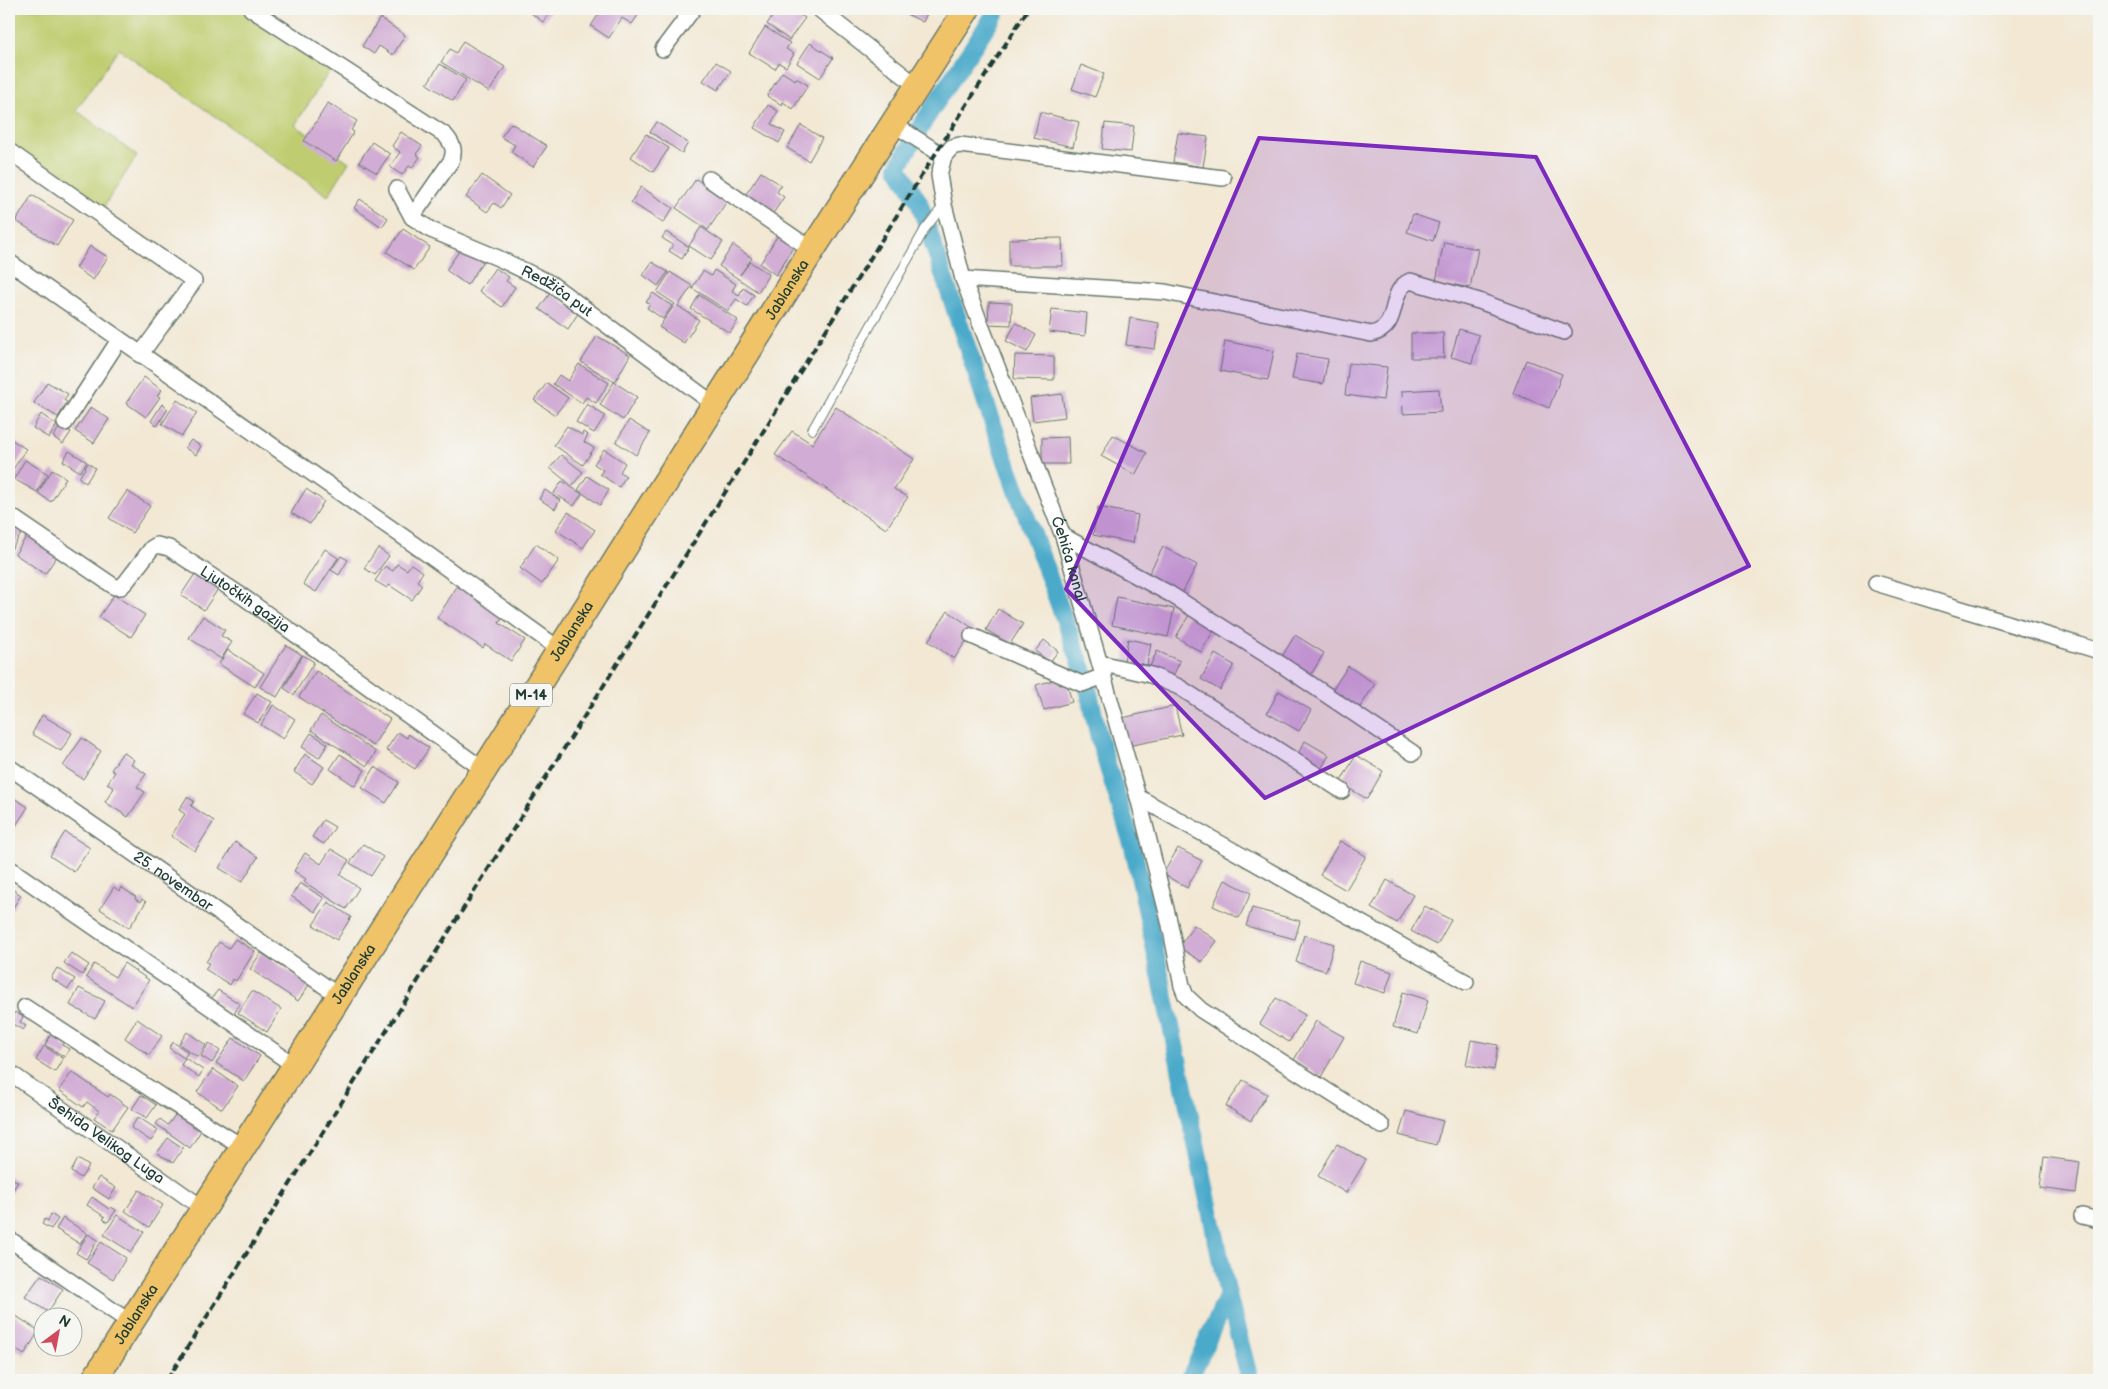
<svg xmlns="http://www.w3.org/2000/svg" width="2108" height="1389" font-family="'Balsamiq Sans',sans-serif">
	<rect width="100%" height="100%" fill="#f6f6f2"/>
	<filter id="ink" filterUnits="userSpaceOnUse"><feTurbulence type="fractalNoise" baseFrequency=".02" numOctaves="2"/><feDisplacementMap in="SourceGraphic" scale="10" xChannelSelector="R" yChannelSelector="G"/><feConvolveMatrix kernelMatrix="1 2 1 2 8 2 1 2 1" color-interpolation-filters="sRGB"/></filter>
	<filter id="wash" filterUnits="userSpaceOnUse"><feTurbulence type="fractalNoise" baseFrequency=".0096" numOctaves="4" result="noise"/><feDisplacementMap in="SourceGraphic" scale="20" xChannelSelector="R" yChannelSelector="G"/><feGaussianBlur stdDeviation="1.12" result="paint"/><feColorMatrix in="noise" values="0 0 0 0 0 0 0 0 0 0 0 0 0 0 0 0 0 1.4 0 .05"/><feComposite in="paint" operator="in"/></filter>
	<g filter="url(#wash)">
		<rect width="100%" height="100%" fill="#f2e8d4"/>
		<path fill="#bfcd6f" stroke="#6f8552" d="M9 9H251L334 64 295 125 349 162 328 196 119 49 76 110 137 156 99 214 9 151Z"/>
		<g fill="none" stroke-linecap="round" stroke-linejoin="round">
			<g stroke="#4baaca" stroke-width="18">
				<path d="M998 9 926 118 898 167 919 202 999 442 1085 675 1100 742 1133 847 1228 1295 1250 1380"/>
				<path d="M1189 1380 1228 1295"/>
			</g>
		</g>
		<g id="blocks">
			<g fill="#d1acd4">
				<path d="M534 9H552L543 22 531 13Z"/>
				<path d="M602 9H607L613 13 615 9H637L641 11 632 24 622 18 609 38 591 26Z"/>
				<path d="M778 9H792L805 18 789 40 767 24Z"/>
				<path d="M901 9H929L923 22 900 11Z"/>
				<path d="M380 18 405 35 393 55 379 46 374 54 362 46Z"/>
				<path d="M765 27 790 43 786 49 794 54 786 67 779 63 775 69 749 53Z"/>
				<path d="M463 41 505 67 489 92 441 62 450 49 456 53Z"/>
				<path d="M810 43 833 58 820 78 797 63Z"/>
				<path d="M716 62 731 71 718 90 703 81Z"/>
				<path d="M440 64 466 80 453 101 427 84Z"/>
				<path d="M1081 65 1104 74 1095 97 1072 89Z"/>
				<path d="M782 72 795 80 796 78 808 85 793 109 783 102 782 105 767 96Z"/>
				<path d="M328 103 357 121 351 130 354 132 336 161 304 141Z"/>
				<path d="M768 105 778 111 771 124 785 132 779 143 754 128Z"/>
				<path d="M1040 112 1079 122 1073 147 1034 138Z"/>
				<path d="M657 122 688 143 682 153 650 132Z"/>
				<path d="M511 123 547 146 533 167 511 152 515 145 501 137Z"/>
				<path d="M1105 123 1134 126 1131 152 1102 149Z"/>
				<path d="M801 125 822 138 809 161 787 148Z"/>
				<path d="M401 132 422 146 416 154 420 157 412 168 409 166 402 175 390 167 400 152 392 146Z"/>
				<path d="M1178 133 1208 137 1203 167 1173 162Z"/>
				<path d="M646 134 669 148 653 172 631 157Z"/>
				<path d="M372 142 390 154 377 173 359 162Z"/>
				<path d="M761 172 781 185 777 192 784 197 772 215 744 197Z"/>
				<path d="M482 175 510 195 501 208 494 203 487 212 466 197Z"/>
				<path d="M696 179 716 192 729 198 708 230 676 208Z"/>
				<path d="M641 187 673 208 663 223 631 202Z"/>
				<path d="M32 195 73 220 57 246 16 221Z"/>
				<path d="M360 199 388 218 382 227 354 208Z"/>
				<path d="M1413 214 1439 223 1433 241 1407 232Z"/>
				<path d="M701 227 723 242 711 260 689 246Z"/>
				<path d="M403 229 430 247 414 270 387 252Z"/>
				<path d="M666 232 689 247 682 259 669 251 673 245 662 238Z"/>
				<path d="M778 235 794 246 776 275 760 264Z"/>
				<path d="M1062 238 1063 266H1009V239Z"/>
				<path d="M1444 242 1478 249 1470 288 1436 281Z"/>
				<path d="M733 245 752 258 740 275 750 262 769 274 758 292 719 266Z"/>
				<path d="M90 246 108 257 93 280 76 268Z"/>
				<path d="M462 247 483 262 467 285 446 270Z"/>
				<path d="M652 262 668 272 658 286 643 275Z"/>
				<path d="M495 268 509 277 506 281 515 287 502 307 479 291Z"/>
				<path d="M714 270 736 284 732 291 739 295 743 288 754 295 747 306 736 299 728 311 692 288 703 271 711 276Z"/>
				<path d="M670 272 692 286 678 306 699 320 684 343 659 327 675 304 657 292Z"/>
				<path d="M550 293 579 312 568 329 539 309Z"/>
				<path d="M653 293 672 306 663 319 647 308 650 304 646 302Z"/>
				<path d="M699 295 738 320 730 333 691 309Z"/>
				<path d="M989 302 1012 303 1011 325 988 324Z"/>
				<path d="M1052 309 1087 313 1085 336 1049 332Z"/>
				<path d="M1130 318 1159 323 1155 349 1126 345Z"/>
				<path d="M1016 323 1036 335 1027 352 1006 341Z"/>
				<path d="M1459 329 1479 335 1472 363 1451 357Z"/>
				<path d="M1411 333H1443L1444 358H1411Z"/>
				<path d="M597 336 630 355 615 382 581 362Z"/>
				<path d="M1225 341 1274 351 1268 380 1220 371Z"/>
				<path d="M1297 354 1328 359 1323 384 1292 379Z"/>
				<path d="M1015 355 1054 356V380L1014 379Z"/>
				<path d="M1526 360 1562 374 1549 408 1513 393Z"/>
				<path d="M1349 363 1387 367 1383 400 1345 395Z"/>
				<path d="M579 364 609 383 596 403 586 397 582 403 553 384 559 375 568 381Z"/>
				<path d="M144 377 162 390 157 396 160 397 146 417 126 403Z"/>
				<path d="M47 382 68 394 64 400 67 402 58 417 34 403Z"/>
				<path d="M614 382 637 397 623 420 600 405Z"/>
				<path d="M547 383 568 398 555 415 534 400Z"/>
				<path d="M1439 389 1441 412 1403 414 1402 391Z"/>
				<path d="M1062 394 1065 417 1033 421 1030 398Z"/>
				<path d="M177 400 197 413 182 436 162 424Z"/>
				<path d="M162 404 168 409 157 426 151 421Z"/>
				<path d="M587 404 605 416 594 433 576 422Z"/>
				<path d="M91 407 109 419 94 443 75 431Z"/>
				<path d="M836 407 914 459 894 489 908 497 886 529 775 455 792 431 812 444Z"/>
				<path d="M41 414 57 425 49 438 33 428Z"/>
				<path d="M629 420 650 433 636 455 616 442Z"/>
				<path d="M61 425 71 432 63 444 53 437Z"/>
				<path d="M567 426 582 435 583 432 588 435 584 442 594 448 583 465 554 445Z"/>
				<path d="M1113 435 1147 453 1135 475 1101 456Z"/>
				<path d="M1068 437 1069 464H1042V438Z"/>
				<path d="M9 438 26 449 12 471 9 469Z"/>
				<path d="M191 440 201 446 196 455 185 448Z"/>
				<path d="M604 449 625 463 620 472 626 476 619 487 600 474 603 470 594 464Z"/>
				<path d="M69 451 87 462 80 472 63 461Z"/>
				<path d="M561 455 583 472 572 486 550 468Z"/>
				<path d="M25 460 48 474 37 492 14 479Z"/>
				<path d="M88 463 95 468 86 483 79 478Z"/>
				<path d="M52 470 66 478 51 502 38 493Z"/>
				<path d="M587 476 609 490 600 505 578 490Z"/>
				<path d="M562 481 582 494 574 506 554 493Z"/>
				<path d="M306 489 324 501 310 524 291 513Z"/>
				<path d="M545 490 560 500 555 509 539 499Z"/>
				<path d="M127 491 150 506 132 533 109 518Z"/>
				<path d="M1098 507 1138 515 1133 543 1093 535Z"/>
				<path d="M568 512 595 530 583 548 556 530Z"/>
				<path d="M9 524 22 533 10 551 9 550Z"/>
				<path d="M29 533 59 553 45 574 15 554Z"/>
				<path d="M536 544 559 560 542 584 520 568Z"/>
				<path d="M1163 547 1197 565 1182 593 1148 575Z"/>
				<path d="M378 548 389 556 375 575 364 568Z"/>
				<path d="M325 549 338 558 316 592 303 584Z"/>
				<path d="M341 556 348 560 339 575 331 570Z"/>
				<path d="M397 564 407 570 411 564 423 572 417 581 422 585 412 600 389 585 387 588 375 581 385 566 393 571Z"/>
				<path d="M195 574 218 589 204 610 181 595Z"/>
				<path d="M458 585 504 615 499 623 525 640 511 661 485 644 483 648 437 618Z"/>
				<path d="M114 595 145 615 131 637 99 617Z"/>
				<path d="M1117 597 1174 609 1168 637 1112 625Z"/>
				<path d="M998 609 1023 624 1010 644 986 630Z"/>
				<path d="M948 611 974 629 954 659 928 641Z"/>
				<path d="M1189 615 1214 630 1201 652 1176 637Z"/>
				<path d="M203 616 225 630 221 636 232 642 221 659 189 638Z"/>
				<path d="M1295 635 1324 653 1309 678 1280 660Z"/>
				<path d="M1128 639 1151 644 1147 665 1124 661Z"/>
				<path d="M1044 640 1058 651 1050 662 1035 651Z"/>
				<path d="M286 645 302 655 277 697 260 687Z"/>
				<path d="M228 650 264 673 255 687 219 664Z"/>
				<path d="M1157 651 1180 661 1171 681 1148 671Z"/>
				<path d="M1215 654 1234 665 1220 690 1201 679Z"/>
				<path d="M303 655 314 662 294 695 284 688Z"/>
				<path d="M1348 666 1375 684 1358 710 1331 692Z"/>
				<path d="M316 671 390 719 373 746 299 697Z"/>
				<path d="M1065 677 1072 702 1044 710 1036 685Z"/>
				<path d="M1279 691 1311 710 1299 731 1267 713Z"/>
				<path d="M257 693 272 702 258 723 243 714Z"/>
				<path d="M273 705 295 719 283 739 261 725Z"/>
				<path d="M1175 706 1182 735 1128 746 1122 718Z"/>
				<path d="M42 715 72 733 61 751 32 734Z"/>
				<path d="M321 715 376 752 367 766 311 730Z"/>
				<path d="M398 732 407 738 408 734 429 748 415 769 386 750Z"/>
				<path d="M311 733 328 744 319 758 302 747Z"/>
				<path d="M82 738 101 751 83 779 63 766Z"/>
				<path d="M1305 741 1329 755 1319 773 1295 759Z"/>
				<path d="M123 752 134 760 131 764 146 774 137 787 145 792 128 817 105 802 114 788 107 784 115 772 111 770Z"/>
				<path d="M305 754 324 767 312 784 294 772Z"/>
				<path d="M340 754 365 770 355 786 330 769Z"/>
				<path d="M1356 755 1383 771 1367 799 1340 783Z"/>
				<path d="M375 767 399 782 386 803 362 788Z"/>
				<path d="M9 795 28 807 13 830 9 828Z"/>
				<path d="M187 797 194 801 191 806 214 821 195 851 171 836 185 814 179 810Z"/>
				<path d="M323 820 335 827 324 844 312 837Z"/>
				<path d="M65 832 90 848 74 872 50 856Z"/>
				<path d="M1340 841 1366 856 1346 890 1320 875Z"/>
				<path d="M235 842 258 857 242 882 219 868Z"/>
				<path d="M363 844 383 857 371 876 350 863Z"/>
				<path d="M1178 848 1202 861 1187 888 1163 874Z"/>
				<path d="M331 849 349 860 340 875 359 888 346 909 304 882 306 879 294 871 305 853 321 864Z"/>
				<path d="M1225 880 1251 893 1239 918 1213 906Z"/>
				<path d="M1387 880 1413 895 1397 923 1371 908Z"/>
				<path d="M300 883 324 898 315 912 291 896Z"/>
				<path d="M9 887 21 895 9 914Z"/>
				<path d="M114 887 119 891 121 887 136 897 135 899 140 902 142 899 146 902 129 928 100 909Z"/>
				<path d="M328 902 351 917 337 940 313 925Z"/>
				<path d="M1425 906 1451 920 1437 945 1411 931Z"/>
				<path d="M1252 908 1300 921 1295 939 1246 926Z"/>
				<path d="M1194 925 1217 941 1202 962 1179 947Z"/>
				<path d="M1304 935 1334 944 1326 971 1296 962Z"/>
				<path d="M235 939 255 951 236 981 233 979 230 985 205 969 209 963 206 962 219 942 229 948Z"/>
				<path d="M71 953 89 965 82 975 64 963Z"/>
				<path d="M261 953 309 985 298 1001 250 969Z"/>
				<path d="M1360 961 1392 972 1385 993 1353 983Z"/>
				<path d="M124 963 149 980 132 1007 86 977 94 964 115 977Z"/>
				<path d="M57 968 75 979 68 989 51 978Z"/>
				<path d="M79 988 105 1001 95 1019 70 1005Z"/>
				<path d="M218 990 240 1004 234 1014 211 999Z"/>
				<path d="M252 991 281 1009 267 1032 238 1013Z"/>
				<path d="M1403 992 1428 1000 1418 1034 1393 1027Z"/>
				<path d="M1276 998 1305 1015 1289 1042 1260 1024Z"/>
				<path d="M15 1012 23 1017 20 1022 26 1026 23 1030 9 1022Z"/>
				<path d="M137 1019 162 1036 149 1055 125 1038Z"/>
				<path d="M1316 1021 1344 1037 1321 1077 1294 1060Z"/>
				<path d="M187 1032 206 1045 198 1057 179 1044Z"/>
				<path d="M51 1034 64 1042 62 1045 69 1049 65 1057 45 1045Z"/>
				<path d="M233 1038 260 1056 244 1081 216 1063Z"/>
				<path d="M1471 1040 1498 1045 1494 1070 1466 1065Z"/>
				<path d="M173 1042 188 1052 184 1058 169 1048Z"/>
				<path d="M209 1043 220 1051 212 1063 201 1056Z"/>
				<path d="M44 1046 63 1058 55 1072 36 1060Z"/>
				<path d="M185 1058 203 1070 199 1077 181 1065Z"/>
				<path d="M213 1069 238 1086 222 1109 197 1092Z"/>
				<path d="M72 1072 108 1097 110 1094 128 1107 112 1130 94 1118 99 1111 87 1102 83 1107 59 1090Z"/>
				<path d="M1243 1080 1267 1094 1251 1121 1226 1106Z"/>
				<path d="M141 1095 156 1105 147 1118 132 1109Z"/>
				<path d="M1406 1111 1443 1121 1436 1145 1399 1135Z"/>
				<path d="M177 1112 202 1129 190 1148 156 1124 160 1119 168 1125Z"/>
				<path d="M138 1117 158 1130 151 1141 131 1128Z"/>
				<path d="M168 1138 183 1148 173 1163 157 1153Z"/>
				<path d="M1337 1144 1366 1160 1346 1193 1318 1176Z"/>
				<path d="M2044 1157 2080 1162 2076 1193 2040 1188Z"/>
				<path d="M78 1159 89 1166 81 1178 71 1172Z"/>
				<path d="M9 1176 18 1182 9 1196Z"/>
				<path d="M99 1177 116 1188 109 1199 92 1188Z"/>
				<path d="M139 1190 163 1205 149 1227 125 1211Z"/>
				<path d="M92 1197 109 1209 111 1207 116 1210 108 1222 103 1219 105 1217 87 1205Z"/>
				<path d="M51 1214 58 1219 51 1229 42 1224 45 1219 48 1221Z"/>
				<path d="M117 1215 144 1232 131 1252 104 1235Z"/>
				<path d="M63 1218 87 1233 80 1244 56 1229Z"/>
				<path d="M88 1234 98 1240 86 1259 76 1253Z"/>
				<path d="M101 1242 126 1258 113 1279 87 1263Z"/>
				<path d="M41 1275 63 1289 48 1312 25 1297Z"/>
				<path d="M10 1312 39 1331 24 1355 9 1345Z"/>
			</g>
		</g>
	</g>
	<g filter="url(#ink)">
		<use href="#blocks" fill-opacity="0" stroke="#69796c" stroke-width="1"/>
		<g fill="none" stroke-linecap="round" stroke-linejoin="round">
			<defs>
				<path id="service" d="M812 430 925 229 944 205"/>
				<g id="minor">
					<path d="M251 9 445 135C452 143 456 150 451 161L412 217"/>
					<path d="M819 9 917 86"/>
					<path d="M663 49 693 9"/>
					<path id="s1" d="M893 124 944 156 939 175 944 205 963 279 1063 536 1138 797 1170 925 1182 986 1186 996 1201 1010 1382 1126"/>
					<path d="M9 151 194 281 140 355"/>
					<path d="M944 156 952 147 960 145 1223 178"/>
					<path d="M709 179 812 250"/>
					<path id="s2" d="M397 189 412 217 431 230 498 258 550 283 715 405"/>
					<path d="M9 262 405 538 559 649"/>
					<path d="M963 279 1165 292 1371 334C1403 327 1386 291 1410 281L1479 301 1564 332"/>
					<path d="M65 423 119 340"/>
					<path id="s3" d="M9 515 115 587H121L126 582 152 548 157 545 169 548 242 596 484 770"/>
					<path d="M1063 536 1170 594 1279 663 1413 753"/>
					<path d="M1876 583 2099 651"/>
					<path d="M972 636 1082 684 1104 676"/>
					<path d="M1100 663 1151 675 1179 687 1342 791"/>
					<path id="s4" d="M9 767 339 996"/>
					<path d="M1138 797 1466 982"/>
					<path d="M9 868 295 1066"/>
					<path d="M25 1007 164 1098 243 1147"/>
					<path id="s5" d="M9 1072 204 1209"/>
					<path d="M2082 1216 2099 1220"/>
					<path d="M9 1239 131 1323"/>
				</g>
				<g id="primary">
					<path id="s6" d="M94 1380 484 770 812 250 967 9"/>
				</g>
			</defs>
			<use href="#service" stroke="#69796c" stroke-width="10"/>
			<use href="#minor" stroke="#69796c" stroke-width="18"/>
			<use href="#primary" stroke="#69796c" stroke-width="28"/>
			<use href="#service" stroke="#fff" stroke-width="8"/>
			<use href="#minor" stroke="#fff" stroke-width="15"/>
			<use href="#primary" stroke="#f0c369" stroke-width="25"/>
			<path stroke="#1f3d34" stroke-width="4" stroke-dasharray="8 4" stroke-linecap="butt" d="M167 1380 748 456 920 178 1028 9"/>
		</g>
	</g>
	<path fill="#7b2cbf" fill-opacity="0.2" stroke="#7b2cbf" stroke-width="4" stroke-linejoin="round" d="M1259 138 1536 157 1749 566 1265 798 1066 589Z"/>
	<g text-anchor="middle" stroke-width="4" stroke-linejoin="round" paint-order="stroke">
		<rect fill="#f6f6f2" stroke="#60746d" stroke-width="1" x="510" y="683.5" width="42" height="23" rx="4"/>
		<g font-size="14" font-weight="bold" fill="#1f3d34">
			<text x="531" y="700">M-14</text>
		</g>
		<g font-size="15" fill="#1f3d34" stroke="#f6f6f2">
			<text dy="5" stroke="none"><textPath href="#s6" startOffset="1292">Jablanska</textPath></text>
			<text dy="5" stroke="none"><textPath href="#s2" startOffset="195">Redžića put</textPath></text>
			<text dy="5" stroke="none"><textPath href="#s1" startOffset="486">Ćehića kanal</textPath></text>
			<text dy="5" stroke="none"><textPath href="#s3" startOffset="294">Ljutočkih gazija</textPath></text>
			<text dy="5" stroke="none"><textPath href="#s6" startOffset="888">Jablanska</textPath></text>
			<text dy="5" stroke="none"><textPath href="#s4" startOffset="200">25. novembar</textPath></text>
			<text dy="5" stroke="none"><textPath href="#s6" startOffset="482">Jablanska</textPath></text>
			<text dy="5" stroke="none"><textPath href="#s5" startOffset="119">Šehida Velikog Luga</textPath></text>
			<text dy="5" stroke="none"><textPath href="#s6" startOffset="78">Jablanska</textPath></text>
		</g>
	</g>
	<rect width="2108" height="1389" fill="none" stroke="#f6f6f2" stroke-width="30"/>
	<g transform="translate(58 1332) rotate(32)"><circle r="24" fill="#f6f6f2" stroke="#a0aca6"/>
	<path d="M0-4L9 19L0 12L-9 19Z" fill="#d1495b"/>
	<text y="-8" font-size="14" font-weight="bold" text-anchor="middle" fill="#1f3d34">N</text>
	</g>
</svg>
